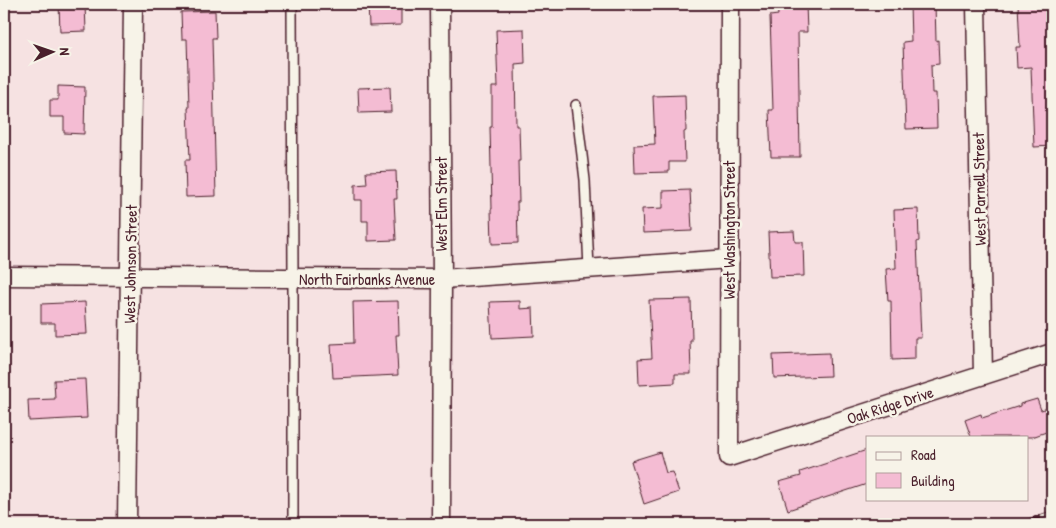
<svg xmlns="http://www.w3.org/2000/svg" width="1056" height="528" font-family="'Patrick Hand',sans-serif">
	<rect width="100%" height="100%" fill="#f6e2e2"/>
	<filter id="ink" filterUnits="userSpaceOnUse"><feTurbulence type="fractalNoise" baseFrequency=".02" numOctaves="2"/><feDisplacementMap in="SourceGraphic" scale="10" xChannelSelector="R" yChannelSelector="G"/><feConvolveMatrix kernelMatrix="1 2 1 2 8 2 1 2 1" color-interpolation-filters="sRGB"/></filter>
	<g filter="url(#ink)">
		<g fill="#f4bcd3" stroke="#4a1f2b">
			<path d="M59 4H85L86 31 60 32Z"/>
			<path d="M368 4H401V25L369 26Z"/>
			<path d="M777 4H806L807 32H798L800 157H771L769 110H773L770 16 778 15Z"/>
			<path d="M910 4H935L936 41 938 40 939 64 931 65 932 93H936L937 128 906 129 903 42 911 41Z"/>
			<path d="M1018 4H1052V146L1034 147 1031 67 1017 68 1016 47H1020Z"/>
			<path d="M215 11 216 38H212L216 196 186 197 185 160H190L188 108H189L187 39H182L181 12Z"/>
			<path d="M524 29 525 63 515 64 516 126H519L520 161H518L519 202H517L518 243 492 244 491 209H492L490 127H492V87H498L496 30Z"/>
			<path d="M58 86 85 87 84 134 64 133V117H50V100H58Z"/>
			<path d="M390 87 391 112 359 113 358 88Z"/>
			<path d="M685 95 686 131 684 132 685 162H669V172L635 173 634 145 655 144 653 96Z"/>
			<path d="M396 171 397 199H394L396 240 368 241V221H362V200H355V185L367 184 366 172Z"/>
			<path d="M690 190 692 231 643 233 642 209 663 208V191Z"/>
			<path d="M918 209 919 241 917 242 921 338H915V359L892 360 891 301H888L886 269 896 268 894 210Z"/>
			<path d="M794 231 795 242H803L804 276 770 277 768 232Z"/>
			<path d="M691 299 692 341H690L691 374H675V383L639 385 638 359 652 358 649 300Z"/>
			<path d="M398 301 399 335H396L398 375 333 378 331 344 354 343 353 302Z"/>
			<path d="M520 301V309L533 308 534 336 492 338 490 302Z"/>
			<path d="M85 302 87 334 55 335V323H41V304Z"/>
			<path d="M829 353 830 376 774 378 773 355Z"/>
			<path d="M85 379 87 418 29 421 28 400 55 399 54 380Z"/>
			<path d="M1037 399 1041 410 1052 407V430L1032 437H971L965 420 981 414 982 418 1020 406V404Z"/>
			<path d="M867 450V484L788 510 779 482 801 476 800 472Z"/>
			<path d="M660 452 666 473 672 472 679 492 644 504 631 461Z"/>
		</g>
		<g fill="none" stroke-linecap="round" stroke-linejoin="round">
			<defs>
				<g id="service">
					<path d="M292 4 293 278V524"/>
					<path d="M576 105 585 180 589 269"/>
				</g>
				<g id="minor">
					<path d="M440 4 442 279 441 524"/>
					<path d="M730 4 729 457 1052 353"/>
					<path d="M976 4 983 375"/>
					<path d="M4 276 442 279 730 259"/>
					<path d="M127 524 133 4"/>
				</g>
			</defs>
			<use href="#service" stroke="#4a1f2b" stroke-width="12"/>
			<use href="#minor" stroke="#4a1f2b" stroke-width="21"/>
			<use href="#service" stroke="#f7f3e8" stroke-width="9"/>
			<use href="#minor" stroke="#f7f3e8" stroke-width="18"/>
			<defs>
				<path id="rail" d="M1020 524 1052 513"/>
			</defs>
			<use href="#rail" stroke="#4a1f2b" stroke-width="5.5"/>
			<use href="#rail" stroke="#f7f3e8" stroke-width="4" stroke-dasharray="11" stroke-linecap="butt"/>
		</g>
	</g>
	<g text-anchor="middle" stroke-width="5" stroke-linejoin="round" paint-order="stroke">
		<g font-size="16" fill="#4a1f2b" stroke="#f7f3e8">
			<text transform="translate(979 189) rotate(-91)" y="6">West Parnell Street</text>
			<text transform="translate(441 204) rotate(-90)" y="6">West Elm Street</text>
			<text transform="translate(729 230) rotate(-90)" y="6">West Washington Street</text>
			<text transform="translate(130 264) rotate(-89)" y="6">West Johnson Street</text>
			<text x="367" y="285">North Fairbanks Avenue</text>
			<text transform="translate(890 405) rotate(-18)" y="6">Oak Ridge Drive</text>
		</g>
	</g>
	<rect width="1056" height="528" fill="none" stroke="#f7f3e8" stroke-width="20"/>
	<rect x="10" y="10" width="1036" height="508" fill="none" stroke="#4a1f2b" stroke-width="2" filter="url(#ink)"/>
	<rect x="866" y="436" width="162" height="65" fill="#f7f3e8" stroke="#b29e9c"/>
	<rect x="876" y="452" width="25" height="8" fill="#f7f3e8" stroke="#b29e9c"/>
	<text x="911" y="460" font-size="15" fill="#4a1f2b">Road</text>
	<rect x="876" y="473" width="25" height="15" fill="#f4bcd3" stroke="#b29e9c"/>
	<text x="911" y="486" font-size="15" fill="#4a1f2b">Building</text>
	<g transform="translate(52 52) rotate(88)" stroke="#f7f3e8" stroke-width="4" paint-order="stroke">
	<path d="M0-4L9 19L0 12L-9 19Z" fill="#4a1f2b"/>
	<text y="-8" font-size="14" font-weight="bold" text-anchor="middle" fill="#4a1f2b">N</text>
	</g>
</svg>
